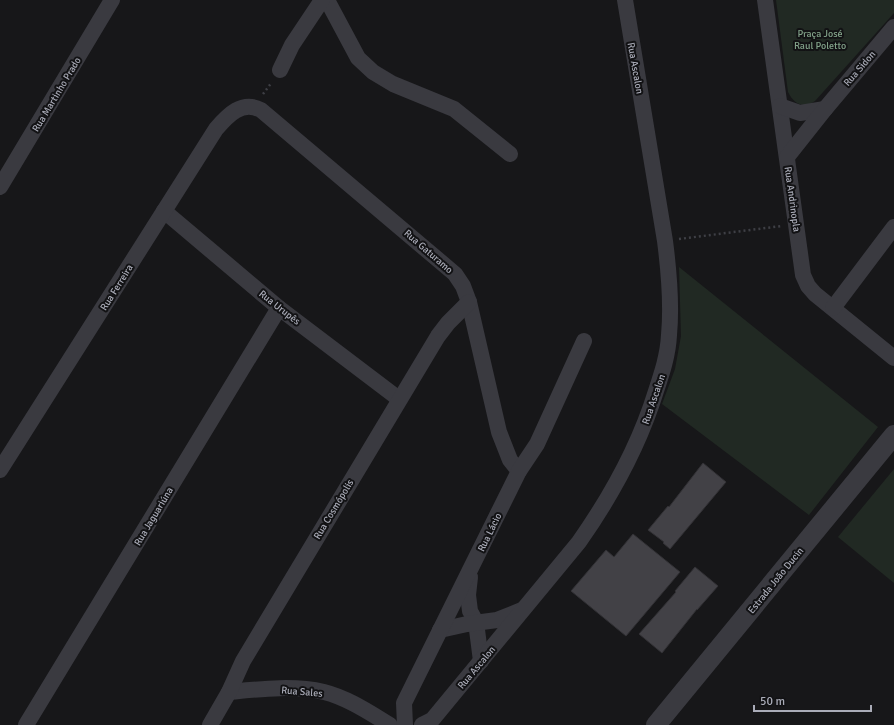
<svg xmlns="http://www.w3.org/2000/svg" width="894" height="725" font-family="Signika,sans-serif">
	<rect width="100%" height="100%" fill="#171719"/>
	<g fill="#212923">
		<path d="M776 0H894V13L815 101C803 109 794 104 788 92Z"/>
		<path d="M679 267 878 427 809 515 662 404 675 369 681 336Z"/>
		<path d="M894 469V583L838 537Z"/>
	</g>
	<g fill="#424146" stroke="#323135">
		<path d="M703 463 726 482 670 549 663 543 664 542 648 530 668 506 669 507Z"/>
		<path d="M633 534 680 572 626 636 571 591 606 550 614 557Z"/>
		<path d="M695 567 718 586 697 610V609L662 653 639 634 676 592 675 591Z"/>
	</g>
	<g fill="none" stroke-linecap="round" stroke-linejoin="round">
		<g stroke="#3e3f45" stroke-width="2.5" stroke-dasharray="2 3" stroke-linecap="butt">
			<path d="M263 94 272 82"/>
			<path d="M679 239 782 226"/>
		</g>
		<g stroke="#3a3a40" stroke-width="16">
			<path d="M327 0 358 58 373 72 393 84 454 109 510 154"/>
			<path d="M765 0 803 275 808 286 815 294 894 358"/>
			<path d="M280 70 292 45 322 0"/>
			<path d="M780 106 800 113 825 109"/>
			<path d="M787 157 825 109 894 27"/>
			<path d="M0 187 112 0"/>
			<path d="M164 211 279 308 399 399"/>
			<path d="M833 308 894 227"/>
			<path d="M0 470 216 129C228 115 242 100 261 110L455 274 463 286 469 302 499 432 510 460 519 471"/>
			<path d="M470 577 468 595 470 611 476 622 481 661"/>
			<path d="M440 630 467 624 497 620 522 610"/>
			<path d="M229 692C260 689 294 685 324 692 348 698 370 713 390 725"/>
			<path d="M26 725 279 308"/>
			<path d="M210 725 229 692 243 661 438 336 448 323 469 302"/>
			<path d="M405 725 404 703 519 471 537 444 584 341"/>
			<path d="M422 725 432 720 579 542C612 495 639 446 656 391 662 373 668 355 669 335 672 303 669 272 665 241L625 0"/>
		</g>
		<path stroke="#3a3a40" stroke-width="20" d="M656 725 894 435"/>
	</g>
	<g text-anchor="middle" stroke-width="4" stroke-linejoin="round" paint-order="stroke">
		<g font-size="10" fill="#82a289" stroke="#121214">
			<text x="820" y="37">Praça José<tspan x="820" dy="12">Raul Poletto</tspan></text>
		</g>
		<g font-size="10" fill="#aaacb8" stroke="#121214">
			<text transform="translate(636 68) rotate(80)" y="4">Rua Ascalon</text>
			<text transform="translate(859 68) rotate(-49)" y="4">Rua Sidon</text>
			<text transform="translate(56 94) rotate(-59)" y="4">Rua Martinho Prado</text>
			<text transform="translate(793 199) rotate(82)" y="4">Rua Andrinopla</text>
			<text transform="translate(429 251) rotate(41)" y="4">Rua Gaturamo</text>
			<text transform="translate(116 287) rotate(-58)" y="4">Rua Ferreira</text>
			<text transform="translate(280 307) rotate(38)" y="4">Rua Urupês</text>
			<text transform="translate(653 399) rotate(-71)" y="4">Rua Ascalon</text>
			<text transform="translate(333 509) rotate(-59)" y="4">Rua Cosmópolis</text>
			<text transform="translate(153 516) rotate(-59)" y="4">Rua Jaguariúna</text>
			<text transform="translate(489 532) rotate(-64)" y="4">Rua Lácio</text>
			<text transform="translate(775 580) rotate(-51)" y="4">Estrada João Ducin</text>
			<text transform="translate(476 667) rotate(-50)" y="4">Rua Ascalon</text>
			<text transform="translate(302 691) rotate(5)" y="4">Rua Sales</text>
		</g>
	</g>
	<path d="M754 705v6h117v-6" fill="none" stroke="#aaacb8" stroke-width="2"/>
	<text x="760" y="705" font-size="12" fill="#aaacb8" stroke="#121214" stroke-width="3" paint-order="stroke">50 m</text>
</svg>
